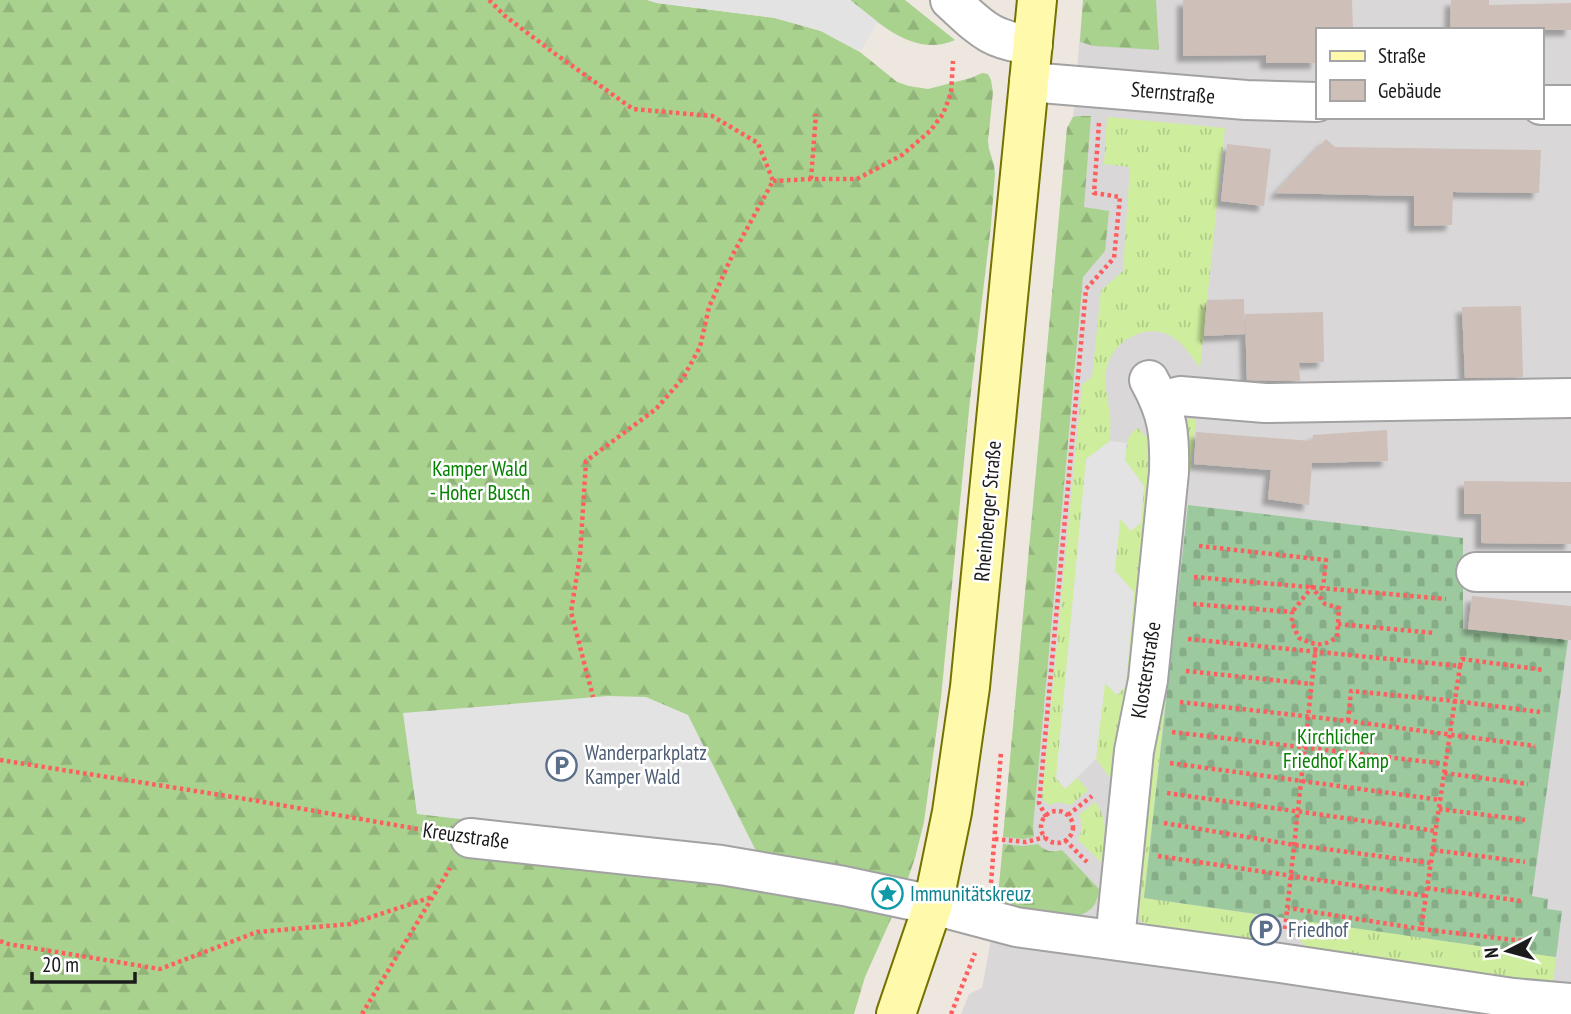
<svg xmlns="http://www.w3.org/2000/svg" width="1571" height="1014" font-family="'PT Sans Narrow',sans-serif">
	<defs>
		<pattern id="grass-tufts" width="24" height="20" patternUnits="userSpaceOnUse" patternTransform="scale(1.75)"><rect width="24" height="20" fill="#ceee9e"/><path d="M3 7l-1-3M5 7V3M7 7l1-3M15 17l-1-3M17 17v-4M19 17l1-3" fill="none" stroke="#b0cc88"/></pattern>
		<pattern id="forest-firs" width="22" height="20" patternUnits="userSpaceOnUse" patternTransform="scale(1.75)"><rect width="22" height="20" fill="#aad28f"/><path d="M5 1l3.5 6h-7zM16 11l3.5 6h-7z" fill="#92b47b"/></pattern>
		<pattern id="cemetery-stones" width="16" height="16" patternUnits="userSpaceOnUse" patternTransform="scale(1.75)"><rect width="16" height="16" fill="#9dc99f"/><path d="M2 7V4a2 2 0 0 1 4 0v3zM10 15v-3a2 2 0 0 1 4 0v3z" fill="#87ac88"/></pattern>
		<filter id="shadow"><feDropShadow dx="-6" dy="6" stdDeviation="2" flood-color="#0004"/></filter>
	</defs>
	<rect width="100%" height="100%" fill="#eee7df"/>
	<path fill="#d9d7d8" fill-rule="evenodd" d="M1083 0H1571V1014H961L969 994 982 988 997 907 1067 128 1073 117ZM1317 30H1541V117H1317Z"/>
	<g fill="url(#grass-tufts)">
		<path d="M1107 117 1225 128 1200 368C1192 356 1183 343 1171 336 1145 321 1109 343 1106 372 1104 386 1108 400 1110 414 1111 423 1110 432 1110 441L1086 459 1065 789 1077 778 1088 790 1071 805 1059 802 1048 805 1042 798 1082 385 1092 377 1101 290 1123 271 1130 167 1104 164Z"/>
		<path d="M1188 419H1196L1144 898 1255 914 1251 945 1147 927C1136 917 1137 911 1137 897Z"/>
		<path d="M1138 428 1150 441 1155 452 1137 679 1116 741 1111 779 1096 759 1105 682 1134 592 1115 571 1120 518 1144 486 1125 460C1126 448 1126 434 1138 428Z"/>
		<path d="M1095 802C1110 820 1104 842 1102 863L1078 840C1082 831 1083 823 1079 815Z"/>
		<path d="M1302 920 1556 957 1553 984 1311 953 1299 939Z"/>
	</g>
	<g fill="url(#forest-firs)">
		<path d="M0 0H647L657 3 775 18 821 31 860 52 897 82 909 86 928 89 971 78 982 73 988 74 991 80 993 92 988 141 989 149 994 165 995 174 991 225 970 400 941 698 924 822 915 858 904 890 865 977 854 1014H0Z"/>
		<path d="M850 0H905L955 40C916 58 879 24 850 0Z"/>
		<path d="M1083 0H1156L1159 50 1094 46 1080 42Z"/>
		<path d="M1078 116H1091L1084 207 1109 211 1105 251 1083 277 1033 827 1034 837 1023 839 1003 837 1067 128 1073 117Z"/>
		<path d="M1003 844 1023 846 1038 844C1045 851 1052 853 1062 850L1100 890C1095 906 1094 909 1079 916L997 907Z"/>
	</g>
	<path fill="url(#cemetery-stones)" d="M1188 505 1463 538V629L1568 640 1532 896 1548 899 1547 909 1562 911 1556 957 1144 898Z"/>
	<g fill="#e3e3e3">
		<path d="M647 0H850L878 22 860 52 821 31 775 18 657 3Z"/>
		<path d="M1110 441 1127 443 1125 460 1144 486 1141 523 1131 531 1120 519 1115 571 1134 592 1126 686 1117 695 1105 683 1096 759 1065 789 1056 778 1086 459Z"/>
		<path d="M608 696 646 697 688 715 759 857 666 843 417 814 403 713Z"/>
	</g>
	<g fill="#cebfb8" filter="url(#shadow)">
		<path d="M1183 0H1352L1353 30H1317V63H1266V55L1183 56Z"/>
		<path d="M1451 0H1489V5L1571 3V30H1450Z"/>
		<path d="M1326 139 1335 147 1541 150 1539 193 1453 192 1452 225 1414 226V196L1275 193Z"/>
		<path d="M1227 144 1271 149 1264 206 1221 201Z"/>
		<path d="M1244 299 1245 334 1204 336 1207 300Z"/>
		<path d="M1521 306 1523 377 1465 378 1462 307Z"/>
		<path d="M1323 312 1324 362 1299 363 1300 381 1247 380 1245 314Z"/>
		<path d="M1387 430 1388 461 1312 463 1309 505 1268 499 1271 470 1194 464 1196 432 1312 441 1313 435Z"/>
		<path d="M1464 481 1571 482V544L1481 543V514H1464Z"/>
		<path d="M1472 596 1571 606V640L1468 629Z"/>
	</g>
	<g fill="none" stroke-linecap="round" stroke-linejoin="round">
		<defs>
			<g id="street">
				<path d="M950 0C981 28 989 40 1033 45"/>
				<path d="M1029 82 1246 100 1317 102"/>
				<path d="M1541 105H1571"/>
				<path d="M1161 401 1180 396 1265 403 1571 398"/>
				<path d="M1476 572H1571"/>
				<path d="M470 838 721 865 844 886 933 905 1016 927 1280 963 1513 998 1571 1003"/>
				<path d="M1115 940 1134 751 1148 680 1169 472C1170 434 1168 414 1149 380"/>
			</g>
			<path id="secondary" d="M896 1014 933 905 952 812 970 687 1037 0"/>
		</defs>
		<use href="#street" stroke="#a2a2a2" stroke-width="42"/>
		<use href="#secondary" stroke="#737300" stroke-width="42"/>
		<g stroke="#ff5e5f" stroke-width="4.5" stroke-dasharray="3.5 3.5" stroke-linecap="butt">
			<path d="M489 0 505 16 554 53 633 109 712 116 758 143 773 181 732 256 709 307 700 347 683 378 656 409 586 461 580 556 571 612 593 697"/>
			<path d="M811 179 816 114"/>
			<path d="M773 181 811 179H857L902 155 930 131 943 114 951 93 953 61"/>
			<path d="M1199 546 1326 560 1323 588"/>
			<path d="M1194 577 1446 599"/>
			<path d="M1193 604 1292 612V623L1299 638C1316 645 1321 648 1337 637L1339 608 1325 604 1312 587 1292 612"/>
			<path d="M1338 624 1434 633"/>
			<path d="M1188 639 1460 666 1421 929 1288 908"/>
			<path d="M1460 666 1462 659 1544 670"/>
			<path d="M1186 671 1312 684"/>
			<path d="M1180 702 1348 721 1535 746"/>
			<path d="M1348 721 1351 691 1455 701 1540 712"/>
			<path d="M1172 732 1446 764"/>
			<path d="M0 760 246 799 435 832"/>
			<path d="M1170 763 1441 800"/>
			<path d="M1444 773 1528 784"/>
			<path d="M1167 793 1436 831"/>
			<path d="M1439 809 1525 820"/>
			<circle cx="1057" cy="827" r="16"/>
			<path d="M1068 815 1092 796"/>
			<path d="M1046 817 1039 803 1040 793 1086 289 1114 258 1120 197 1094 193 1099 123"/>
			<path d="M1164 823 1295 845 1431 863"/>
			<path d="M995 839 1026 842 1045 837"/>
			<path d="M1065 840 1087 862"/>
			<path d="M1433 850 1525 862"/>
			<path d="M1158 856 1426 896"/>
			<path d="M991 883 1001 752"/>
			<path d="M1427 888 1521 901"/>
			<path d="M1285 929 1316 644"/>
			<path d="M1421 929 1523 941"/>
			<path d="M0 941 8 944 160 969 257 932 350 924 432 897"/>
			<path d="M362 1014 450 868"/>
			<path d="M951 1014 975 953"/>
		</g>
		<use href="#street" stroke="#fff" stroke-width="38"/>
		<use href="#secondary" stroke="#fffaab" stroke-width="38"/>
	</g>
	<defs>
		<symbol id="parking-ring" viewBox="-11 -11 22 22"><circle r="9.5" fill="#fff" stroke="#5c6f8a" stroke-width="1.5"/><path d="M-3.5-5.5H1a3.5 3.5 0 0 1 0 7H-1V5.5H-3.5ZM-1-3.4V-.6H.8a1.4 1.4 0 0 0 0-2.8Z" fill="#5c6f8a"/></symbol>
		<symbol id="sight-ring" viewBox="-11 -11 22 22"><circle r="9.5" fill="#fff" stroke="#0f9aa8" stroke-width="1.5"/><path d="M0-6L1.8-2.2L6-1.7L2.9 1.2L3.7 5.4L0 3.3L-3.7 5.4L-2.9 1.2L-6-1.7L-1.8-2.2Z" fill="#0f9aa8"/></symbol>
	</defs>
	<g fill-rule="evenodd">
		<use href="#parking-ring" x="544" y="748" width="35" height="35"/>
		<use href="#sight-ring" x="870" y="876" width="35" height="35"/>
		<use href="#parking-ring" x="1248" y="912" width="35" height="35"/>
	</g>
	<g text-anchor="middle" stroke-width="5" stroke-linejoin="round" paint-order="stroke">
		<g font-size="21" fill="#1b1b1b" stroke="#fff">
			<text transform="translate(1173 93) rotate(5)" y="7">Sternstraße</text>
			<text transform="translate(988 511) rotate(-85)" y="7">Rheinberger Straße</text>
			<text transform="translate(1146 670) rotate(-81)" y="7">Klosterstraße</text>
			<text transform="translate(466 836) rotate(8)" y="7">Kreuzstraße</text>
		</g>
		<g font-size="21" fill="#048101" stroke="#fff">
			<text x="480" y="476">Kamper Wald<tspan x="480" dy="24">- Hoher Busch</tspan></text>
			<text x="1336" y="744">Kirchlicher<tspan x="1336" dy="24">Friedhof Kamp</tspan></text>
		</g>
		<g font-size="21" fill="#4e5e75" stroke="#fff" text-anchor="start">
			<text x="585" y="760">Wanderparkplatz<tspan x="585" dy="24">Kamper Wald</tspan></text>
			<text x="1288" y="937">Friedhof</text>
		</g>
		<g font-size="21" fill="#0d838f" stroke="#fff" text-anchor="start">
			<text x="910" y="901">Immunitätskreuz</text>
		</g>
	</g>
	<rect x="1316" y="28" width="228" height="91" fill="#ffffff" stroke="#a4a4a4" stroke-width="2"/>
	<rect x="1330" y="51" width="35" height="10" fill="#fffaab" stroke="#a4a4a4" stroke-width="2"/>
	<text x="1378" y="63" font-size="21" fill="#1b1b1b">Straße</text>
	<rect x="1330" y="80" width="35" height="21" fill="#cebfb8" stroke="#a4a4a4" stroke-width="2"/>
	<text x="1378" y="98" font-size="21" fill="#1b1b1b">Gebäude</text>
	<g transform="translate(1508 951) rotate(264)" stroke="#ffffff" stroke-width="5" paint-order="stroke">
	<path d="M0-5L12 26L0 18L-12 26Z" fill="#1b1b1b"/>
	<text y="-10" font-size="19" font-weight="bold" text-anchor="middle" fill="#1b1b1b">N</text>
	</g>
	<path d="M32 972v10h103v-10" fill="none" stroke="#1b1b1b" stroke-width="3.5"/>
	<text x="42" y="972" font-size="21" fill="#1b1b1b" stroke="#ffffff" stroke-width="5" paint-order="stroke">20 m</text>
</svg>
